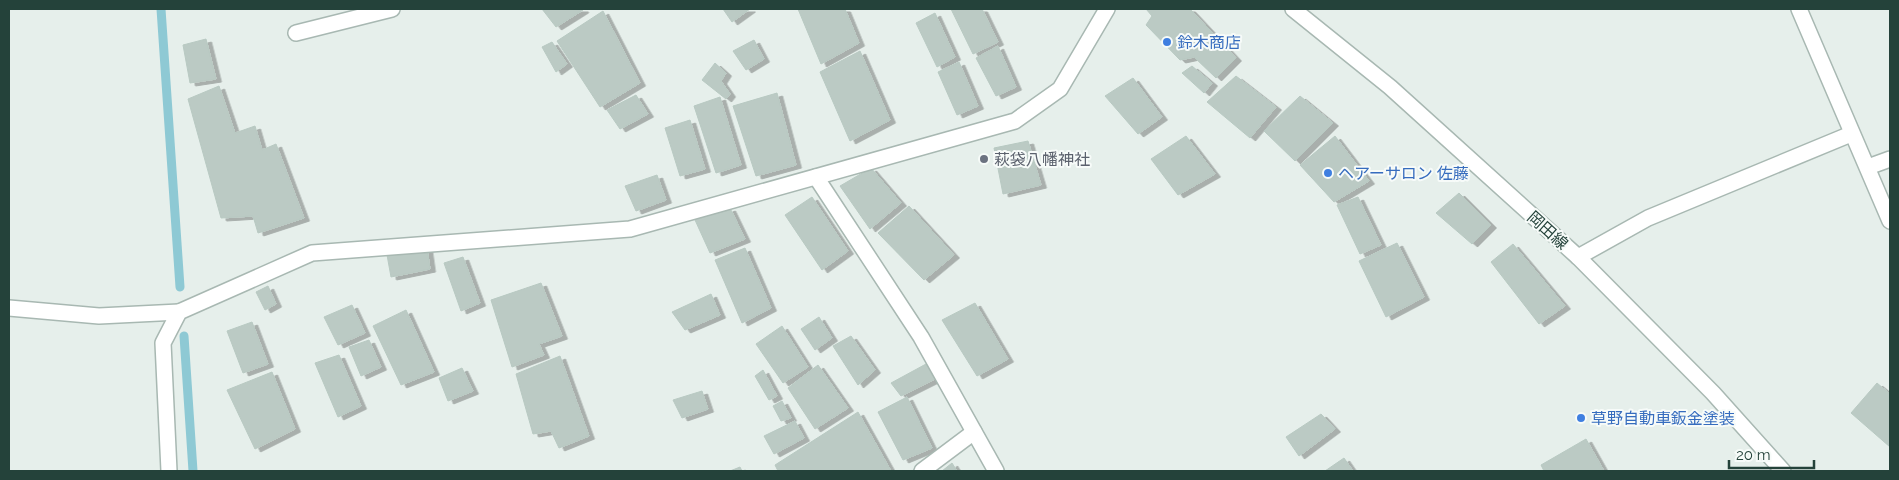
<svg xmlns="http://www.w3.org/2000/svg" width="1899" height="480" font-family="Raleway,'Noto Sans JP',sans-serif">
	<defs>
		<filter id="shadow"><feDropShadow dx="5.5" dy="3" stdDeviation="0" flood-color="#0004"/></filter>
	</defs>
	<rect width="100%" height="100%" fill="#e6efeb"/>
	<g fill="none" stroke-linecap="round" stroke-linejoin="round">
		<g stroke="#8ec9d4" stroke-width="9">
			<path d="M161 9 180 287"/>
			<path d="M184 336 193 471"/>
		</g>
	</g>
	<g fill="#bbcac4" stroke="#b8c9c2" filter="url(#shadow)">
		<path d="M542 9H583V10L556 27Z"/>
		<path d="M723 9H750L732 22Z"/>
		<path d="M798 9H845L859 43 821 64Z"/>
		<path d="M951 9H982L998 42 973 54Z"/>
		<path d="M1146 9H1190L1236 58 1216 78 1194 57 1180 60 1146 25 1152 16Z"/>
		<path d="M603 11 640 83 600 107 557 41Z"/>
		<path d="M935 13 955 57 937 67 916 23Z"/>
		<path d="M206 39 216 79 190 83 183 45Z"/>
		<path d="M754 40 764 59 746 70 733 51Z"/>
		<path d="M552 42 567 64 556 72 542 47Z"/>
		<path d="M998 46 1016 87 996 96 976 58Z"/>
		<path d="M860 51 890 120 850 141 820 72Z"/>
		<path d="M959 62 978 106 957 115 938 72Z"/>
		<path d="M715 63 726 73 721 81 730 94 726 99 702 80Z"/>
		<path d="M1192 66 1212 83 1204 93 1182 73Z"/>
		<path d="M1236 76 1276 107 1250 138 1207 102Z"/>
		<path d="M1133 78 1162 117 1138 134 1105 96Z"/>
		<path d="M219 86 235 133 255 126 262 150 276 144 304 218 258 233 253 216 221 218 188 99Z"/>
		<path d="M777 93 796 165 756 176 733 106Z"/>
		<path d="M636 95 648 114 620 129 607 110Z"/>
		<path d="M1300 96 1333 123 1295 161 1264 131Z"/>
		<path d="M720 97 741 165 716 173 694 106Z"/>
		<path d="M690 120 705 169 680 176 665 128Z"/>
		<path d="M1186 136 1215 174 1178 195 1151 159Z"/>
		<path d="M1335 136 1369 181 1334 202 1300 165Z"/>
		<path d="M1028 141 1041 185 1003 194 994 148Z"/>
		<path d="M871 168 901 203 870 229 840 186Z"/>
		<path d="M657 175 666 200 636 211 625 186Z"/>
		<path d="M1459 193 1491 225 1472 244 1436 213Z"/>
		<path d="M812 197 848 251 822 270 785 215Z"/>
		<path d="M1358 197 1381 245 1360 254 1337 205Z"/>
		<path d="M909 206 954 255 924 280 878 233Z"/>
		<path d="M730 208 745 239 710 253 695 220Z"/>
		<path d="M1397 243 1424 297 1386 317 1359 261Z"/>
		<path d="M1513 244 1565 306 1539 324 1491 262Z"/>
		<path d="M427 248 430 269 391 277 387 255Z"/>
		<path d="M745 248 771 308 742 323 715 260Z"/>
		<path d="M463 257 480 303 461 311 444 263Z"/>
		<path d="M541 283 562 336 539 344 544 355 512 367 491 300Z"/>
		<path d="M268 286 276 304 265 310 256 292Z"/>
		<path d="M711 294 720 315 685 330 672 312Z"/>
		<path d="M975 303 1008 359 977 376 942 320Z"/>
		<path d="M352 305 365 333 338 345 324 317Z"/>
		<path d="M406 310 434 372 401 385 373 326Z"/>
		<path d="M819 317 832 338 815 350 801 329Z"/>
		<path d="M252 322 268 364 243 373 227 331Z"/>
		<path d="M782 326 808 367 783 383 756 344Z"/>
		<path d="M851 336 875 370 858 385 833 346Z"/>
		<path d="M369 340 381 367 361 376 349 347Z"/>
		<path d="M339 355 361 406 338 417 315 363Z"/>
		<path d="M560 356 589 436 559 448 551 431 533 434 516 374Z"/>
		<path d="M926 364 935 379 901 396 891 383Z"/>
		<path d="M818 365 848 408 815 429 788 388Z"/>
		<path d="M462 368 473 391 448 401 439 378Z"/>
		<path d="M763 370 777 396 769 400 755 376Z"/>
		<path d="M272 372 295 429 255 449 227 390Z"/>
		<path d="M1877 383 1890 394V447L1851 413Z"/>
		<path d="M702 391 708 409 682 418 673 400Z"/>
		<path d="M907 397 932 448 903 460 878 412Z"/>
		<path d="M782 401 791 418 781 421 773 406Z"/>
		<path d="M858 412 891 471H778L775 465Z"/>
		<path d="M1321 414 1335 429 1299 456 1286 437Z"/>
		<path d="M795 421 804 438 774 454 764 436Z"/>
		<path d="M1586 439 1604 471H1544L1541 465Z"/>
		<path d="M1344 458 1353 471H1325Z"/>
		<path d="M952 463 957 471H942Z"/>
		<path d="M740 467 742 471H730Z"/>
	</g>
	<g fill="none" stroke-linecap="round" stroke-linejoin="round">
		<defs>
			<g id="minor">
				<path d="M1293 9 1390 87 1578 257 1713 393 1783 471"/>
				<path d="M1799 9 1890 221"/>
				<path d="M296 33 392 9"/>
				<path d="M1868 167 1890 159"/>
				<path d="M816 177 921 337 996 471"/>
				<path d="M1578 257 1648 218 1851 134"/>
				<path d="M9 308 99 316 179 312"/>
				<path d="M169 471 163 343 179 312 312 253 630 229 1015 121 1060 89 1107 9"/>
				<path d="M922 471 974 432"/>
			</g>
		</defs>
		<use href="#minor" stroke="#a8b8b2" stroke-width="18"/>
		<use href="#minor" stroke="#fff" stroke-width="15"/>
	</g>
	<g fill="#3f7fe0" stroke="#f7fbf9" stroke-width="2">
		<circle cx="1167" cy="42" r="5"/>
		<circle cx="1328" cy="173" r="5"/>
		<circle cx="1581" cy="418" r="5"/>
	</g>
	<circle fill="#6b7280" stroke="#f7fbf9" stroke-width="2" cx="984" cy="159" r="5"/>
	<g text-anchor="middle" stroke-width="4" stroke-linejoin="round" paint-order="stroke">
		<g font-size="16" fill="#366cbe" stroke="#f7fbf9" text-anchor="start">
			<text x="1177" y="48">鈴木商店</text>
			<text x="1338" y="179">ヘアーサロン 佐藤</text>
			<text x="1591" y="424">草野自動車鈑金塗装</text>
		</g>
		<g font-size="16" fill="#5b616d" stroke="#f7fbf9" text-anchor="start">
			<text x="994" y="165">萩袋八幡神社</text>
		</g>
		<g font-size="16" fill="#24423a" stroke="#f7fbf9">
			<text transform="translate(1548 230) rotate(42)" y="6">岡田線</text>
		</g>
	</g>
	<rect width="1899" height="480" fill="none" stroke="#24423a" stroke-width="20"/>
	<path d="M1729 460v8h85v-8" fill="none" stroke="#24423a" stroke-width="2.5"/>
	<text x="1736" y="460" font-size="15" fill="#24423a" stroke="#f7fbf9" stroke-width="4" paint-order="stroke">20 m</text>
</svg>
